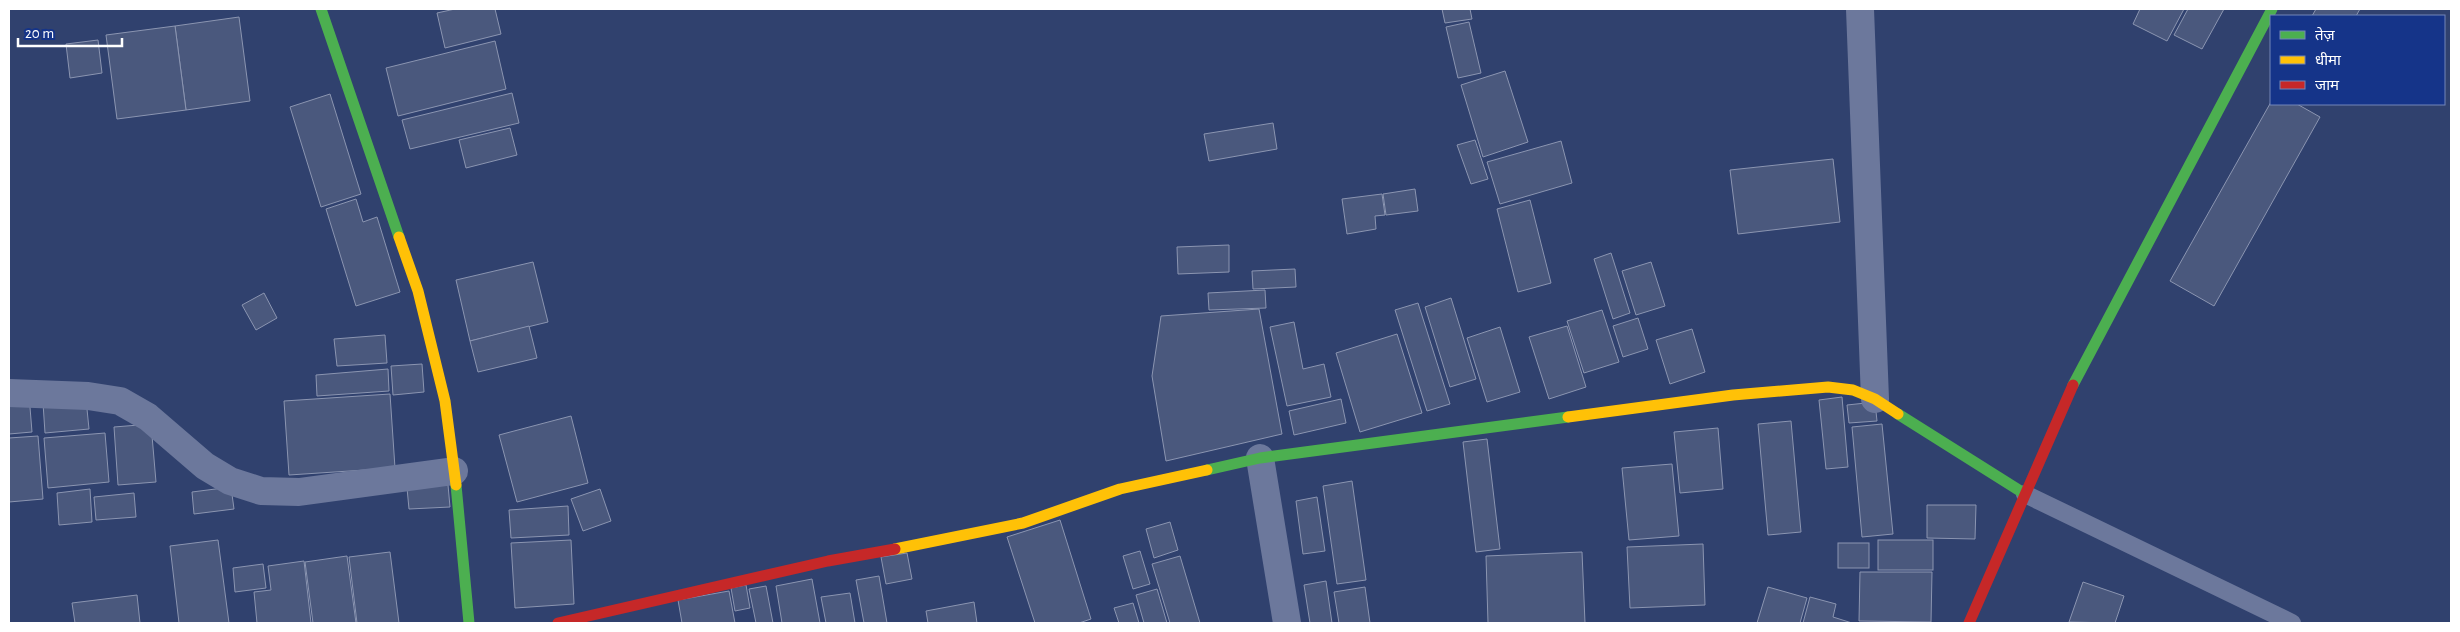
<svg xmlns="http://www.w3.org/2000/svg" width="2460" height="632" font-family="'Alegreya Sans','Noto Sans Devanagari',sans-serif">
	<rect width="100%" height="100%" fill="#30416e"/>
	<g fill="#4a587d" stroke="#8b95b1">
		<path d="M455 9H495L501 34 445 48 437 13Z"/>
		<path d="M1442 9H1470L1472 19 1445 23Z"/>
		<path d="M2140 9H2184L2167 41 2133 24Z"/>
		<path d="M2188 9H2224L2202 49 2174 35Z"/>
		<path d="M2316 9H2360L2356 16H2312Z"/>
		<path d="M239 17 250 101 186 110 175 26Z"/>
		<path d="M1469 22 1481 73 1458 78 1446 27Z"/>
		<path d="M175 26 186 110 117 119 106 35Z"/>
		<path d="M98 40 102 73 70 78 66 44Z"/>
		<path d="M495 41 506 89 398 116 386 68Z"/>
		<path d="M1505 71 1528 142 1483 157 1461 85Z"/>
		<path d="M512 93 519 123 410 149 402 120Z"/>
		<path d="M330 94 361 194 321 207 290 107Z"/>
		<path d="M2271 102V104H2297L2320 117 2214 306 2170 281Z"/>
		<path d="M1273 123 1277 149 1209 161 1204 134Z"/>
		<path d="M510 128 517 155 466 168 459 140Z"/>
		<path d="M1475 140 1488 179 1471 184 1457 145Z"/>
		<path d="M1561 141 1572 183 1500 204 1487 162Z"/>
		<path d="M1833 159 1840 222 1738 234 1730 170Z"/>
		<path d="M1415 189 1418 211 1386 215 1383 194Z"/>
		<path d="M1382 194 1385 215 1375 216 1376 229 1347 234 1342 199Z"/>
		<path d="M356 199 363 222 377 217 400 292 356 306 326 209Z"/>
		<path d="M1530 200 1551 283 1518 292 1497 209Z"/>
		<path d="M1229 245V272L1178 274 1177 247Z"/>
		<path d="M1611 253 1630 313 1613 319 1594 259Z"/>
		<path d="M533 262 548 322 470 341 456 280Z"/>
		<path d="M1651 262 1665 306 1636 315 1622 271Z"/>
		<path d="M1295 269 1296 287 1253 289 1252 271Z"/>
		<path d="M1265 290 1266 308 1209 310 1208 293Z"/>
		<path d="M264 293 277 318 256 330 242 305Z"/>
		<path d="M1451 298 1476 379 1450 387 1425 307Z"/>
		<path d="M1418 303 1450 404 1427 411 1395 310Z"/>
		<path d="M1259 309 1282 434 1166 461 1152 376 1161 316Z"/>
		<path d="M1602 310 1619 362 1584 373 1567 321Z"/>
		<path d="M1638 318 1648 349 1623 357 1613 326Z"/>
		<path d="M1294 322 1303 369 1324 364 1331 397 1287 406 1270 327Z"/>
		<path d="M529 326 537 358 478 372 470 341Z"/>
		<path d="M1567 326 1586 387 1549 399 1529 337Z"/>
		<path d="M1500 327 1520 392 1487 402 1467 338Z"/>
		<path d="M1692 329 1705 372 1670 384 1656 340Z"/>
		<path d="M1397 334 1422 413 1360 432 1336 353Z"/>
		<path d="M385 335 387 363 337 366 334 339Z"/>
		<path d="M422 364 424 392 393 395 391 366Z"/>
		<path d="M388 369 389 391 317 396 316 375Z"/>
		<path d="M390 394 395 468 289 475 284 401Z"/>
		<path d="M29 395 32 432 9 434V397Z"/>
		<path d="M1842 397 1848 467 1826 469 1819 400Z"/>
		<path d="M86 399 89 429 45 433 43 403Z"/>
		<path d="M1341 399 1346 423 1294 435 1289 411Z"/>
		<path d="M1875 402 1877 421 1849 423 1847 405Z"/>
		<path d="M571 416 588 483 517 502 499 435Z"/>
		<path d="M1791 421 1801 532 1768 535 1758 424Z"/>
		<path d="M151 424 156 482 118 485 114 427Z"/>
		<path d="M1882 424 1893 534 1862 537 1852 427Z"/>
		<path d="M1718 428 1723 489 1680 493 1674 432Z"/>
		<path d="M105 433 109 482 48 488 44 438Z"/>
		<path d="M38 436 43 499 9 502V438Z"/>
		<path d="M1487 439 1500 549 1476 552 1463 442Z"/>
		<path d="M1672 464 1679 536 1629 540 1622 468Z"/>
		<path d="M1352 481 1366 580 1337 584 1323 486Z"/>
		<path d="M448 485 450 507 409 509 407 488Z"/>
		<path d="M231 487 234 509 194 514 192 492Z"/>
		<path d="M90 489 92 522 59 525 57 493Z"/>
		<path d="M600 489 611 521 583 531 571 499Z"/>
		<path d="M134 493 136 517 96 520 94 497Z"/>
		<path d="M1317 497 1325 551 1303 554 1296 501Z"/>
		<path d="M1927 505H1976L1975 539 1927 538Z"/>
		<path d="M568 506 569 535 511 538 509 510Z"/>
		<path d="M1060 520 1091 619 1079 623H1035L1007 537Z"/>
		<path d="M1170 522 1178 550 1154 558 1146 529Z"/>
		<path d="M218 540 229 623H179L170 546Z"/>
		<path d="M571 540 574 604 515 608 511 543Z"/>
		<rect x="1878" y="540" width="55" height="30"/>
		<rect x="1838" y="543" width="31" height="25"/>
		<path d="M1703 544 1705 605 1630 608 1627 547Z"/>
		<path d="M1140 551 1150 584 1133 589 1123 556Z"/>
		<path d="M390 552 399 623H357L349 557Z"/>
		<path d="M1582 552 1585 623H1488L1486 556Z"/>
		<path d="M907 553 912 579 886 584 881 557Z"/>
		<path d="M347 556 356 623H313L305 562Z"/>
		<path d="M1180 556 1200 623H1170L1152 564Z"/>
		<path d="M304 561 311 623H257L254 592 271 590 268 566Z"/>
		<path d="M263 564 266 588 235 592 233 568Z"/>
		<path d="M1860 572H1932L1931 622 1859 621Z"/>
		<path d="M879 576 887 623H864L856 580Z"/>
		<path d="M812 579 820 623H782L776 586Z"/>
		<path d="M1326 581 1332 623H1310L1304 585Z"/>
		<path d="M2083 582 2124 596 2115 623 2069 622Z"/>
		<path d="M746 585 750 608 735 611 731 588Z"/>
		<path d="M766 586 773 623H756L749 589Z"/>
		<path d="M1365 587 1370 623H1339L1334 592Z"/>
		<path d="M1768 587 1807 598 1800 623H1757Z"/>
		<path d="M1157 589 1167 623H1144L1136 595Z"/>
		<path d="M729 591 735 623H682L678 600Z"/>
		<path d="M850 593 855 623H826L821 597Z"/>
		<path d="M137 595 140 623H75L72 603Z"/>
		<path d="M1810 597 1836 604 1833 617 1852 623H1803Z"/>
		<path d="M974 602 977 623H928L926 611Z"/>
		<path d="M1133 603 1139 623H1119L1114 608Z"/>
	</g>
	<g fill="none" stroke-linecap="round" stroke-linejoin="round">
		<path stroke="#6c789c" stroke-width="18" d="M2025 494 2292 623"/>
		<g stroke="#6c789c" stroke-width="28">
			<path d="M1860 9 1875 399"/>
			<path d="M9 393 88 396 120 401 148 417 205 466 230 481 261 491 299 492 454 471"/>
			<path d="M1260 458 1287 623"/>
		</g>
		<g stroke="#4caf50" stroke-width="11">
			<path d="M321 9 399 237"/>
			<path d="M2073 385 2272 9"/>
			<path d="M1898 414 2025 494"/>
			<path d="M1207 470 1260 458 1568 417"/>
			<path d="M456 485 469 623"/>
		</g>
		<g stroke="#ffc107" stroke-width="11">
			<path d="M399 237 418 291 445 401 456 485"/>
			<path d="M1568 417 1733 395 1828 387 1853 390 1875 399 1898 414"/>
			<path d="M895 549 1023 523 1120 489 1207 470"/>
		</g>
		<g stroke="#c62828" stroke-width="11">
			<path d="M558 623 828 561 895 549"/>
			<path d="M1969 623 2073 385"/>
		</g>
	</g>
	<rect width="2460" height="632" fill="none" stroke="#ffffff" stroke-width="20"/>
	<rect x="2270" y="15" width="175" height="90" fill="#153489" stroke="#7385b8"/>
	<rect x="2280" y="31" width="25" height="8" fill="#4caf50" stroke="#7385b8"/>
	<text x="2315" y="40" font-size="15" fill="#ffffff">तेज़</text>
	<rect x="2280" y="56" width="25" height="8" fill="#ffc107" stroke="#7385b8"/>
	<text x="2315" y="65" font-size="15" fill="#ffffff">धीमा</text>
	<rect x="2280" y="81" width="25" height="8" fill="#c62828" stroke="#7385b8"/>
	<text x="2315" y="90" font-size="15" fill="#ffffff">जाम</text>
	<path d="M18 38v8h104v-8" fill="none" stroke="#ffffff" stroke-width="2.5"/>
	<text x="25" y="38" font-size="15" fill="#ffffff" stroke="#153489" stroke-width="4" paint-order="stroke">20 m</text>
</svg>
